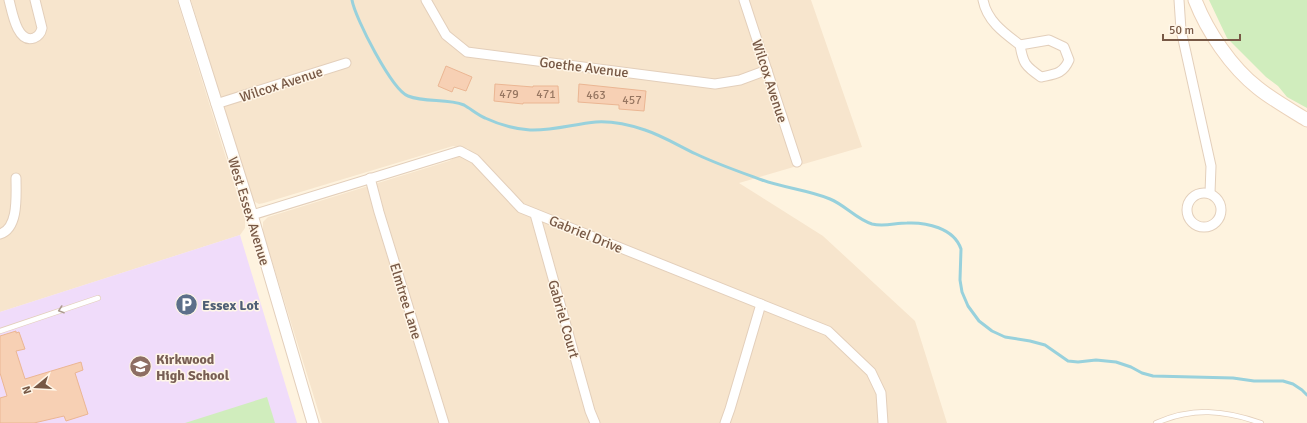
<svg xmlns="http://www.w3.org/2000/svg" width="1307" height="423" font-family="Signika,sans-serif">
	<rect width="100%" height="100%" fill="#fef3df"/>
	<g fill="#f7e5cd">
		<path d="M0 0H177L245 219V228L240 235 0 312Z"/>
		<path d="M191 0H811L862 147 739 183 823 236 915 321 947 423H322L263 232V222L268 217 449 161 469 149 453 146 264 203 259 204 255 202 251 197Z"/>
	</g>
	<path fill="#f0dcfa" d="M240 235 297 423H0V312Z"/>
	<g fill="#d0edbd">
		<path d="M1209 0H1307V108L1287 97 1278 86 1266 77 1227 38Z"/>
		<path d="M267 397 275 423H185Z"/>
	</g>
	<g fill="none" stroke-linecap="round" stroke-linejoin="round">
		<path stroke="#98d1dc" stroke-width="3" d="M352 0C355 18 392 90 408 96 426 103 447 98 464 105 471 109 478 115 485 118 498 124 515 129 530 130 552 131 574 124 596 122 612 121 630 125 645 130 663 136 679 146 696 154 717 164 740 172 762 180 784 188 808 190 830 199 845 205 856 219 872 224 884 227 895 223 907 223 926 222 954 228 961 249L960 280 962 292 968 306 979 321 992 331 1005 337 1030 341 1045 345 1068 361 1078 362 1096 360 1116 362 1131 367 1142 373 1153 376 1233 378 1254 381H1283L1293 384 1302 390 1307 395"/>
	</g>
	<g fill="#f7d0b4" stroke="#ebb693">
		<path d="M446 66 472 77 466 91 454 87 452 92 438 86Z"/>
		<path d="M495 84 533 87V86H558L559 103H523V104L494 101Z"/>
		<path d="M579 84 646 91 644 111 619 109V105L578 102Z"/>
		<path d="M16 331V333L19 332 25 349 16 351 25 379 81 362 83 370 75 373 88 414 66 421 64 416 34 423H0V398L7 396 0 373V336Z"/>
	</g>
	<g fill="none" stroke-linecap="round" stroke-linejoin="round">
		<defs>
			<g id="service">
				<path d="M0 331 98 298"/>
				<path d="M1156 423C1193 407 1224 410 1261 423"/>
			</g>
			<g id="minor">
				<path d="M9 0C12 11 17 44 34 38 39 36 41 33 42 28L35 0"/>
				<path d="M426 0 446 35 467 52 715 84 740 80 767 70"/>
				<path d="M744 0 797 162"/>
				<path d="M983 0C987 21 1004 33 1020 45"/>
				<path d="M1179 0 1181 30 1211 166 1210 193"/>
				<path d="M1049 40 1064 47 1069 60C1063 74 1055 74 1041 77 1025 66 1023 63 1020 45Z"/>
				<path d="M216 104 346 63"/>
				<path d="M370 178 379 212 444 423"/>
				<circle cx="1204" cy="210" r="17"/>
				<path d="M535 214 590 411 595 423"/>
				<path d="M252 215 460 151 475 159 521 208 828 331 871 372 881 393 883 423"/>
				<path d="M0 234C19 228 16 195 16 178"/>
				<path d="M725 423 730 409 761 304"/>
			</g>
			<path id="tertiary" d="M184 0 252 215 313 423"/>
			<path id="secondary" d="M1195 0C1207 31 1231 67 1258 88 1273 100 1291 110 1307 120"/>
		</defs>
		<use href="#service" stroke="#e3cfbb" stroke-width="6"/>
		<use href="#minor" stroke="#e3cfbb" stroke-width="11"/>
		<use href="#tertiary" stroke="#e3cfbb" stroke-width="13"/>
		<use href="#secondary" stroke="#ebd2ba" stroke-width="15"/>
		<use href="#service" stroke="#fff" stroke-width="4.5"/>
		<use href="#minor" stroke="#fff" stroke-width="9"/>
		<use href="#tertiary" stroke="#fff" stroke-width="11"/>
		<use href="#secondary" stroke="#fff" stroke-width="13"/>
	</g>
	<defs><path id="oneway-chevron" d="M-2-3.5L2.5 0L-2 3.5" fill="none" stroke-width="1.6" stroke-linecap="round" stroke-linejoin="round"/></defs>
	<use stroke="#ad9b8f" href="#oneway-chevron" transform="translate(61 310) rotate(161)"/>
	<defs>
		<symbol id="parking-disc" viewBox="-11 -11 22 22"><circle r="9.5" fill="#5c6f8a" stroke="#fff6e8"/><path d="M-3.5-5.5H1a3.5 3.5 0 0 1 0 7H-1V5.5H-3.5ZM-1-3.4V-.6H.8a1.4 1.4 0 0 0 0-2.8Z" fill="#fff"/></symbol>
		<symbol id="school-disc" viewBox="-11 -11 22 22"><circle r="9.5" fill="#8d6e63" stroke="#fff6e8"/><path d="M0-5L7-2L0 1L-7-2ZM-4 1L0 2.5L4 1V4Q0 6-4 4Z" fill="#fff"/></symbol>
	</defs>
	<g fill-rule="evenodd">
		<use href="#parking-disc" x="174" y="292" width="25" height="25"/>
		<use href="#school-disc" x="128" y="354" width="25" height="25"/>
	</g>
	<g text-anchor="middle" stroke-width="3" stroke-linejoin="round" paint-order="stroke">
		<g font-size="12" fill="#977661">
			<text x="509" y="98">479</text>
			<text x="546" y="98">471</text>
			<text x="596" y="99">463</text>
			<text x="632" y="104">457</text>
		</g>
		<g font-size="14" fill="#775845" stroke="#fff6e8">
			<text transform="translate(584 67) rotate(7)" y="5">Goethe Avenue</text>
			<text transform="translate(770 81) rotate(72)" y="5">Wilcox Avenue</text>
			<text transform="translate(281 84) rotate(-18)" y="5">Wilcox Avenue</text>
			<text transform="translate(249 211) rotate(73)" y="5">West Essex Avenue</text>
			<text transform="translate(586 234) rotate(22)" y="5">Gabriel Drive</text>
			<text transform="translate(406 301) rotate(73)" y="5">Elmtree Lane</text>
			<text transform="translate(564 319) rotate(74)" y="5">Gabriel Court</text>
		</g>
		<g font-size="14" font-weight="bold" fill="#4e5e75" stroke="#fff6e8" text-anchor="start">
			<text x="202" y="310">Essex Lot</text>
		</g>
		<g font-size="14" font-weight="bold" fill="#785e54" stroke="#fff6e8" text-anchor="start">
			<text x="156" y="364">Kirkwood<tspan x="156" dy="16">High School</tspan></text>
		</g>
	</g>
	<g transform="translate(36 387) rotate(252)" stroke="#fff6e8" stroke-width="3" paint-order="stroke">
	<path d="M0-3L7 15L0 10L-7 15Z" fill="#775845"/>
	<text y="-6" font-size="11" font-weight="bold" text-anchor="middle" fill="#775845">N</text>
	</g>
	<path d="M1163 34v6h77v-6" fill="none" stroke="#775845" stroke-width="2"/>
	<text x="1169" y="34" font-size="12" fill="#775845" stroke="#fff6e8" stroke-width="3" paint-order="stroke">50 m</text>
</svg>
